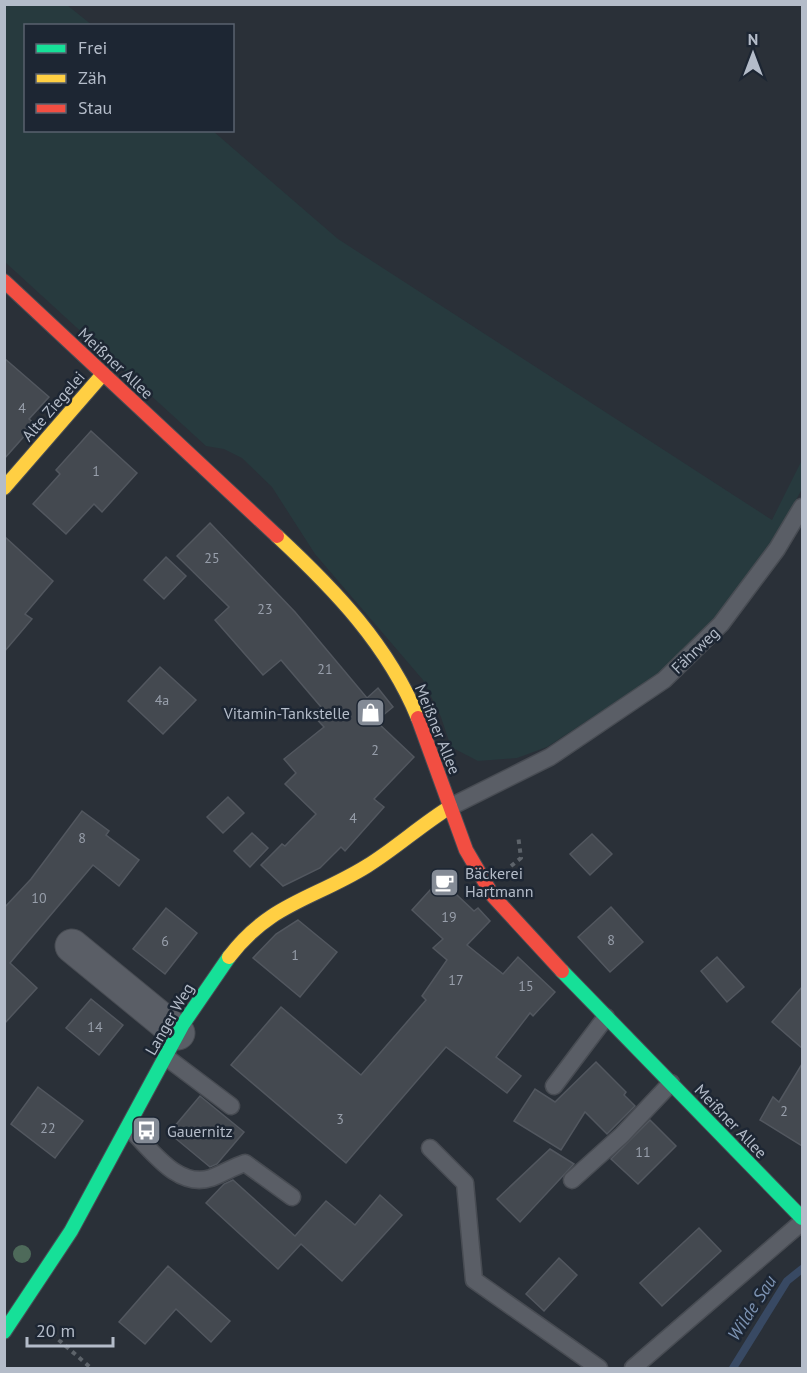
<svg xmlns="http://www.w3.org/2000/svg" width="807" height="1373" font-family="'PT Sans',sans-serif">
	<rect width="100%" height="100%" fill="#2a3038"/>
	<path fill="#273a3e" d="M4 5H67L92 25 26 26V130L213 131 338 239 772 520 802 460V489L772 544 716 616 688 649 660 673 547 747 517 758 478 761 451 747 441 717 423 680 315 554 272 487 242 458 224 449 206 446 5 262Z"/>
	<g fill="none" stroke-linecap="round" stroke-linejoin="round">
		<path stroke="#384963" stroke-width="8" d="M733 1368 787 1281 802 1269"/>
	</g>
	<g fill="#444950" stroke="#52575f" stroke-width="1.5">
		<path d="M4 358 49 397 29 419 35 424 4 459Z"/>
		<path d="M91 431 137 473 102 512 94 504 66 534 33 504 60 474 56 470Z"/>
		<path d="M210 523 295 612 367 698 378 688 393 707 376 721 414 757 374 799 384 807 345 851 341 847 320 868 283 886 261 865 282 844 285 846 316 814 285 784 296 773 284 759 324 727 312 714 321 707 281 660 263 675 215 620 229 607 177 556Z"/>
		<path d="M4 536 53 581 25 614 32 619 4 652Z"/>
		<path d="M166 557 186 576 164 599 144 580Z"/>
		<path d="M160 667 196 700 163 734 128 701Z"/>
		<path d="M228 797 244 813 223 833 207 817Z"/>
		<path d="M82 811 109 831 106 835 139 860 119 886 93 865 10 963 37 988 4 1024V908L31 879Z"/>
		<path d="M252 833 268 848 250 867 234 851Z"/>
		<path d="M592 834 612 854 590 875 570 854Z"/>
		<path d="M440 879 474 911 478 908 490 921 467 945 503 974 518 957 555 992 533 1016 530 1013 496 1057 521 1076 507 1093 446 1047 346 1163 231 1065 281 1007 361 1075 426 1000 422 996 447 960 433 948 443 939 412 910Z"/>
		<path d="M611 907 643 942 610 972 578 937Z"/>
		<path d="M166 908 197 933 165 974 133 949Z"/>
		<path d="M298 920 337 952 300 997 253 958 276 934Z"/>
		<path d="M717 957 744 987 727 1002 701 971Z"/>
		<path d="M802 987V1048L772 1022Z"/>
		<path d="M91 999 123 1025 99 1055 66 1028Z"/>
		<path d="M596 1062 626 1092 624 1095 635 1106 607 1134 585 1112 561 1150 514 1121 535 1089 555 1102Z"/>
		<path d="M802 1064V1146L760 1120 773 1097 779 1102Z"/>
		<path d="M38 1087 83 1121 55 1158 11 1124Z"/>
		<path d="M200 1096 244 1132 217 1164 210 1167 169 1133Z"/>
		<path d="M650 1120 676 1146 638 1184 611 1159Z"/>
		<path d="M550 1149 574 1164 520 1222 497 1199Z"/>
		<path d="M233 1180 295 1236 326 1201 355 1225 380 1195 402 1215 342 1281 301 1244 278 1269 206 1203 224 1184Z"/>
		<path d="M699 1228 721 1251 662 1306 640 1283Z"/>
		<path d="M559 1258 577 1275 544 1311 526 1294Z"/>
		<path d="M168 1266 230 1321 211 1342 176 1309 145 1344 119 1322Z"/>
	</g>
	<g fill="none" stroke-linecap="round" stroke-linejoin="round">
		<defs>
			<g id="lane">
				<path d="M450 807 550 757 664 680 721 624 777 549 802 507"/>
				<path d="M166 1057 231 1106"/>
				<path d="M554 1086 606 1017"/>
				<path d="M129 1128C151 1149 177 1189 211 1178 222 1174 233 1167 245 1163L292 1197"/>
				<path d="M430 1148 465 1183 474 1280 599 1368"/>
				<path d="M572 1180 622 1135 671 1083"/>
				<path d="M633 1368 802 1222"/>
			</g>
			<path id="street" d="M72 946 178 1033"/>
			<g id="fast">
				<path d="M562 971 802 1218"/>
				<path d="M4 1332 71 1231 183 1024 229 957"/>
			</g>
			<g id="slow">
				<path d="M4 488 103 374"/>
				<path d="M277 536C335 590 388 645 418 718"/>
				<path d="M229 957C270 903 314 899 367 866 396 848 421 825 450 807"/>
			</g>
			<g id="jam">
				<path d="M4 281 277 536"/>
				<path d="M418 718 466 850 493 896 562 971"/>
			</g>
		</defs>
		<use href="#lane" stroke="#484c53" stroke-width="19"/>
		<use href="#street" stroke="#484c53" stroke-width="35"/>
		<use href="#fast" stroke="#484c53" stroke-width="16"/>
		<use href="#slow" stroke="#484c53" stroke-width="16"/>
		<use href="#jam" stroke="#484c53" stroke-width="16"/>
		<g stroke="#5d636a" stroke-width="4" stroke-dasharray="4.5 4.5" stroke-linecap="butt">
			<path d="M511 866 521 858 518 835"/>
			<path d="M45 1328 91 1368"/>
		</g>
		<use href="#lane" stroke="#5a5e66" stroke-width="16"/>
		<use href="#street" stroke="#5a5e66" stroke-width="33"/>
		<use href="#fast" stroke="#16e098" stroke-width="14"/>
		<use href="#slow" stroke="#ffcf43" stroke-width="14"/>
		<use href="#jam" stroke="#f24e42" stroke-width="14"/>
	</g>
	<circle fill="#4e6a5a" cx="22" cy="1254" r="9"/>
	<defs>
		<symbol id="shop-square" viewBox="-11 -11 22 22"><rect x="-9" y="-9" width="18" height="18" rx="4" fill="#848b96" stroke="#1d2633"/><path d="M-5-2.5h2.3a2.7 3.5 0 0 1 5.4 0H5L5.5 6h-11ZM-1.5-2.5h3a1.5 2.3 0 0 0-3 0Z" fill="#fff"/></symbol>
		<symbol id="cafe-square" viewBox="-11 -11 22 22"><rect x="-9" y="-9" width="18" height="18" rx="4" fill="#848b96" stroke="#1d2633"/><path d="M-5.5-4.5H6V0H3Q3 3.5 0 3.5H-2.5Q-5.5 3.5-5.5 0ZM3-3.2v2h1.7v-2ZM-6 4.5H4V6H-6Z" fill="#fff"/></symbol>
		<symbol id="bus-square" viewBox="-11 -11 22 22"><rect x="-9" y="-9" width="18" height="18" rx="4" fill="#848b96" stroke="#1d2633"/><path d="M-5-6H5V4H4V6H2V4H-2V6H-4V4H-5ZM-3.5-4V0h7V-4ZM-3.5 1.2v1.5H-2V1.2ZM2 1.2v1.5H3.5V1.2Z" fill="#fff"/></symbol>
	</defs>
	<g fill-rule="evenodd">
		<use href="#shop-square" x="354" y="696" width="33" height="33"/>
		<use href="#cafe-square" x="428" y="866" width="33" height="33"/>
		<use href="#bus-square" x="130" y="1114" width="33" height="33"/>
	</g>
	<g text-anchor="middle" stroke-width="5" stroke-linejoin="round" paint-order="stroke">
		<g font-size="14" fill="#989fab">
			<text x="22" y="413">4</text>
			<text x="96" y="476">1</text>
			<text x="212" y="563">25</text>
			<text x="265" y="614">23</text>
			<text x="325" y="674">21</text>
			<text x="162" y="705">4a</text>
			<text x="375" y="755">2</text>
			<text x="353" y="823">4</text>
			<text x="82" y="843">8</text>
			<text x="39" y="903">10</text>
			<text x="449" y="922">19</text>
			<text x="611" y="945">8</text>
			<text x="165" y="946">6</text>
			<text x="295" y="960">1</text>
			<text x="456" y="985">17</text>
			<text x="526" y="991">15</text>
			<text x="95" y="1032">14</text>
			<text x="784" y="1116">2</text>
			<text x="340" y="1124">3</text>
			<text x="48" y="1133">22</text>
			<text x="643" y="1157">11</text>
		</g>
		<g font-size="16" fill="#b4bcc9" stroke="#1d2633">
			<text transform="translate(116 363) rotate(43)" y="6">Meißner Allee</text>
			<text transform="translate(53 406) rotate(-49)" y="6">Alte Ziegelei</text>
			<text transform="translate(695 650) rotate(-44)" y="6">Fährweg</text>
			<text transform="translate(438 729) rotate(68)" y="6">Meißner Allee</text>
			<text transform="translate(169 1019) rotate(-60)" y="6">Langer Weg</text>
			<text transform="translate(731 1121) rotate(46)" y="6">Meißner Allee</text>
		</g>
		<g font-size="16" fill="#b4bcc9" stroke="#1d2633" text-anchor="start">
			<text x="350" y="719" text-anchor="end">Vitamin-Tankstelle</text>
			<text x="465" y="879">Bäckerei<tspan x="465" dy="18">Hartmann</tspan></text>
			<text x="167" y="1137">Gauernitz</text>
		</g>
		<g font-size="18" font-style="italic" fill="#7c92b1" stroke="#1d2633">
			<text transform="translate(752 1308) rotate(-57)" y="6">Wilde Sau</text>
		</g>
	</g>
	<rect width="807" height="1373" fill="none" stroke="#b4bcc9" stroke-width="12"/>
	<rect x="24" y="24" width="210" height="108" fill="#1d2633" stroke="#59626f" stroke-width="1.5"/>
	<rect x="36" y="44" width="30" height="9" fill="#16e098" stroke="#59626f" stroke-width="1.5"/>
	<text x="78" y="54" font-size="18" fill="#b4bcc9">Frei</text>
	<rect x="36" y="74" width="30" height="9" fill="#ffcf43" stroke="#59626f" stroke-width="1.5"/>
	<text x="78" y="84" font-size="18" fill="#b4bcc9">Zäh</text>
	<rect x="36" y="104" width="30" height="9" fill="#f24e42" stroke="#59626f" stroke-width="1.5"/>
	<text x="78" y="114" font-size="18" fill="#b4bcc9">Stau</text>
	<g transform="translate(753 54)" stroke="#1d2633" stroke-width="4.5" paint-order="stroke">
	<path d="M0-4.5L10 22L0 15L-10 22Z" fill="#b4bcc9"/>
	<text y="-9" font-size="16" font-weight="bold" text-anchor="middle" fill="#b4bcc9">N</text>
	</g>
	<path d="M27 1337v9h86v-9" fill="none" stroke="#b4bcc9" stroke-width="3"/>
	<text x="36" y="1337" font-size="18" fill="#b4bcc9" stroke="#1d2633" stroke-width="4.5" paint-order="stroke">20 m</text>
</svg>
